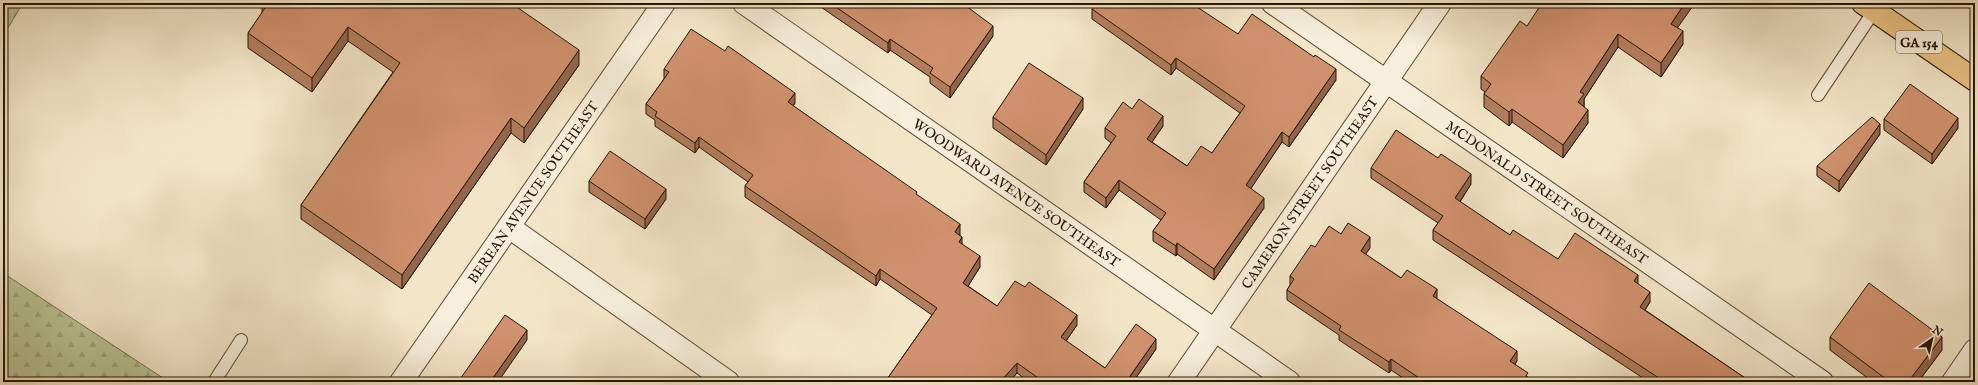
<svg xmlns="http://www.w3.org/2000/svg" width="1978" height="385" font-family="'IM FELL English',serif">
	<defs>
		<pattern id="forest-firs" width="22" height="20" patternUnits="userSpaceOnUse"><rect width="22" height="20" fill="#bac596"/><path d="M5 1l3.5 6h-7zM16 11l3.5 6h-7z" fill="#a0a880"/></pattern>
	</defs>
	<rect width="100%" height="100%" fill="#f3e6c8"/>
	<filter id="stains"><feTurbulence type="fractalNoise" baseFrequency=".005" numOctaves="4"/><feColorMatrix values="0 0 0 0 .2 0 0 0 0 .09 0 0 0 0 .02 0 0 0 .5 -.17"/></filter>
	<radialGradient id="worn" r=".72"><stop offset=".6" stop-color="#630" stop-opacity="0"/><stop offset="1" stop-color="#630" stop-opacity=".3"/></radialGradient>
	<g fill="url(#forest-firs)" stroke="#706d4c">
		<path d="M3 3H23L3 36Z"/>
		<path d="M3 273 169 382H11L3 374Z"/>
	</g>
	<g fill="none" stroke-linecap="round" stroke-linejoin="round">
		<defs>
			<g id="lane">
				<path d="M1818 95 1874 11"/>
				<path d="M214 382 241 340"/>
			</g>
			<g id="street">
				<path id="s1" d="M744 3 1289 382"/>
				<path id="s2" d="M1273 3 1822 382"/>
				<path d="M509 227 728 382"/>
				<path id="s3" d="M401 382 664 3"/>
				<path id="s4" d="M1179 382 1440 3"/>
				<path d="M1953 382 1975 350"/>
			</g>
			<path id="primary" d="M1863 3 1975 80"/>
		</defs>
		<use href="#lane" stroke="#594934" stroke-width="14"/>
		<use href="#street" stroke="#594934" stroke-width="24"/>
		<use href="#primary" stroke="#261502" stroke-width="24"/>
		<use href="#lane" stroke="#f7efdb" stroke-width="12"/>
		<use href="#street" stroke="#f7efdb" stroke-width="22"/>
		<use href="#primary" stroke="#eac384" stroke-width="22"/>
	</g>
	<g fill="#b37e5f" stroke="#261502">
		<path d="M815 3H962L993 36 950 98 930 83V77L890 50 888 53Z"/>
		<path d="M262 6 579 65 524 143 511 133 402 289 301 219V205L393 72 348 41 312 92 248 48V33L262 13Z"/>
		<path d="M1092 9 1238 34 1336 80 1289 147 1282 142 1250 189 1264 208 1214 280 1177 254 1176 256 1153 241V231L1161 220 1119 190 1106 208 1084 192V182L1111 143 1105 138V128L1132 109 1163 126 1152 142 1187 166 1212 153 1240 113 1176 68 1171 75 1092 19Z"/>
		<path d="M1527 26 1677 28 1683 44 1661 77 1618 47 1584 99V107L1588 123 1563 158 1512 122 1509 126 1484 107V94L1485 92 1481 89V76Z"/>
		<path d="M664 69 795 103 793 106 917 195 960 234V235L962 244 980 267 968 286 997 306 1077 325 1066 341 1105 368 1156 349 1133 382H1029L1017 373 1009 382H885L932 315 880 279 876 286 745 197V186L748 182 699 147 695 153 655 126V120L646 114V104L664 79Z"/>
		<path d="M1083 109 1046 165 993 128V117Z"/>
		<path d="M1884 119 1958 128 1932 164 1884 130Z"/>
		<path d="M1880 134 1839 192 1817 176V166Z"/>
		<path d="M1438 158 1471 184 1460 202 1510 235 1558 259 1638 284 1650 302 1645 310 1751 382H1649L1433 240V230L1438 223 1371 178V168Z"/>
		<path d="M589 181 666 199 645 229 589 192Z"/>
		<path d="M1315 247 1370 248 1365 254 1401 278 1437 299 1517 361 1515 364 1528 378 1534 382H1409L1391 370 1389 373 1339 340V335L1287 300V290L1290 285V276Z"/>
		<path d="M1830 337 1942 350 1918 382H1873L1830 350Z"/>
	</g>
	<g fill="#92664d" stroke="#261502">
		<path d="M1685 3H1695L1671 37V24Z"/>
		<path d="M993 26V36L950 98V87Z"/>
		<path d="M348 27V41L312 92V78Z"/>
		<path d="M1683 31V44L1661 77V63Z"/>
		<path d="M1618 34V47L1584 99V107L1578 102 1580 92Z"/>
		<path d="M890 39V50L888 53V43Z"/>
		<path d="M579 50V65L524 143V128Z"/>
		<path d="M1176 58V68L1171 75V65Z"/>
		<path d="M1336 69V80L1289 147V137Z"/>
		<path d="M795 93V103L788 113V102Z"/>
		<path d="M1083 98V109L1046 165V155Z"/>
		<path d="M1512 109V122L1509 126V112Z"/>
		<path d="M1588 110V123L1563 158V145Z"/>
		<path d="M1163 116V126L1147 149V139Z"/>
		<path d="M511 118V133L402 289V275Z"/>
		<path d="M1958 118V128L1932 164V154Z"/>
		<path d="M1880 124V134L1839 192V181Z"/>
		<path d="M1282 132V142L1246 196V185Z"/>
		<path d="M699 137V147L695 153V143Z"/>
		<path d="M1471 174V184L1455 209V198Z"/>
		<path d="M1119 180V190L1106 208V198Z"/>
		<path d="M666 189V199L645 229V219Z"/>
		<path d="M1264 198V208L1214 280V269Z"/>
		<path d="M960 224V234L955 242V232Z"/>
		<path d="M962 237V248L959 242Z"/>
		<path d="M1370 237V248L1361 261V251Z"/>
		<path d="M1177 243V254L1176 256V246Z"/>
		<path d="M980 256V267L963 294V283Z"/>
		<path d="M880 269V279L876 286V276Z"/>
		<path d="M1638 275V285L1634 281Z"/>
		<path d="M1437 289V299L1433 296Z"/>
		<path d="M1650 292V302L1640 317V307Z"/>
		<path d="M1077 315V325L1061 348V337Z"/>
		<path d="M527 330V340L498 382H490Z"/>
		<path d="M1942 337V350L1918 382H1908Z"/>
		<path d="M1156 339V349L1133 382H1126Z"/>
		<path d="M1517 351V361L1510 371V361Z"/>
		<path d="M1391 359V370L1389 373V362Z"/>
		<path d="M1017 363V373L1009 382H1000Z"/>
		<path d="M942 377V382H938Z"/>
	</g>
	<g fill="#d0926e" stroke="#261502">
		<path d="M264 3H511L579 50 524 128 511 118 402 275 301 205 400 63 348 27 312 78 248 33 265 8 262 6Z"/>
		<path d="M830 3H962L993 26 950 87 930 73 933 68 890 39 888 43Z"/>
		<path d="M1096 3H1191L1238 34 1252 14 1314 57 1315 55 1336 69 1289 137 1282 132 1246 185 1264 198 1214 269 1177 243 1176 246 1153 231 1166 213 1119 180 1106 198 1084 182 1116 136 1105 128 1123 102 1132 109 1139 99 1163 116 1147 139 1187 166 1201 146 1212 153 1245 106 1176 58 1171 65 1092 9Z"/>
		<path d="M1542 3H1685L1671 24 1683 31 1661 63 1618 34 1580 92 1584 94 1578 102 1588 110 1563 145 1512 109 1509 112 1484 94 1491 84 1481 76 1520 21 1527 26Z"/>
		<path d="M691 29 725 51 728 46 795 93 788 102 917 192 916 194 960 224 955 232 962 237 959 242 980 256 963 283 997 306 1015 281 1025 287 1029 282 1077 315 1061 337 1105 368 1136 324 1156 339 1126 382H1044L1017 363 1000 382H948L942 377 938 382H885L937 308 880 269 876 276 745 186 753 175 699 137 695 143 655 116 657 112 646 104 669 72 664 69Z"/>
		<path d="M1029 63 1083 98 1046 155 993 117Z"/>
		<path d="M1910 84 1958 118 1932 154 1884 119Z"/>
		<path d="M1872 117 1880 124 1839 181 1817 166Z"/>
		<path d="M1396 130 1438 158 1441 154 1471 174 1455 198 1510 235 1513 230 1558 259 1575 233 1638 275 1634 281 1650 292 1640 307 1751 382H1665L1433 230 1443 216 1371 168Z"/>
		<path d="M610 151 666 189 645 219 589 181Z"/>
		<path d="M1348 223 1370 237 1361 251 1401 278 1407 270 1437 289 1433 296 1517 351 1510 361 1528 373 1526 376 1534 382H1425L1391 359 1389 362 1339 330 1341 326 1287 290 1294 279 1290 276 1311 245 1315 247 1329 226 1341 234Z"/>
		<path d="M1869 283 1942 337 1908 382H1890L1830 337Z"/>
		<path d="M505 315 527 330 490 382H458Z"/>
		<path d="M442 378 448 382H439Z"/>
	</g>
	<g text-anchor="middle" stroke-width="3" stroke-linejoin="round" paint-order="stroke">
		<rect fill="#f7efdb" stroke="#655643" stroke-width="1" x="1896" y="31" width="46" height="22" rx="3"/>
		<g font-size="13" font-weight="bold" fill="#261502">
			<text x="1919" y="47">GA 154</text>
		</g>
		<g font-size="14" fill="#261502" stroke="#f7efdb">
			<text dy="5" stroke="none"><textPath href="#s1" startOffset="332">WOODWARD AVENUE SOUTHEAST</textPath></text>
			<text dy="5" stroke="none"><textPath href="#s2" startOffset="333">MCDONALD STREET SOUTHEAST</textPath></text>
			<text dy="5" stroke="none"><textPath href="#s3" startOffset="231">BEREAN AVENUE SOUTHEAST</textPath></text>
			<text dy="5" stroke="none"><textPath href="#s4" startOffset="230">CAMERON STREET SOUTHEAST</textPath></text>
		</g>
	</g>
	<rect width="1978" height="385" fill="none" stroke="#f3e6c8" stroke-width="16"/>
	<rect x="4" y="4" width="1970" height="377" fill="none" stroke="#261502" stroke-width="2"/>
	<rect x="8" y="8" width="1962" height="369" fill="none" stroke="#261502"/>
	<g transform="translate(1932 339) rotate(34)" stroke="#f7efdb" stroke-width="3" paint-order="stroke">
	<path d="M0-3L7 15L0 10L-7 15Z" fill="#261502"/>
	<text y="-6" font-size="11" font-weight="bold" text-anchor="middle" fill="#261502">N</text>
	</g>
	<rect width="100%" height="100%" filter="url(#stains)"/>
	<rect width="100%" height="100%" fill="url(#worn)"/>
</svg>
